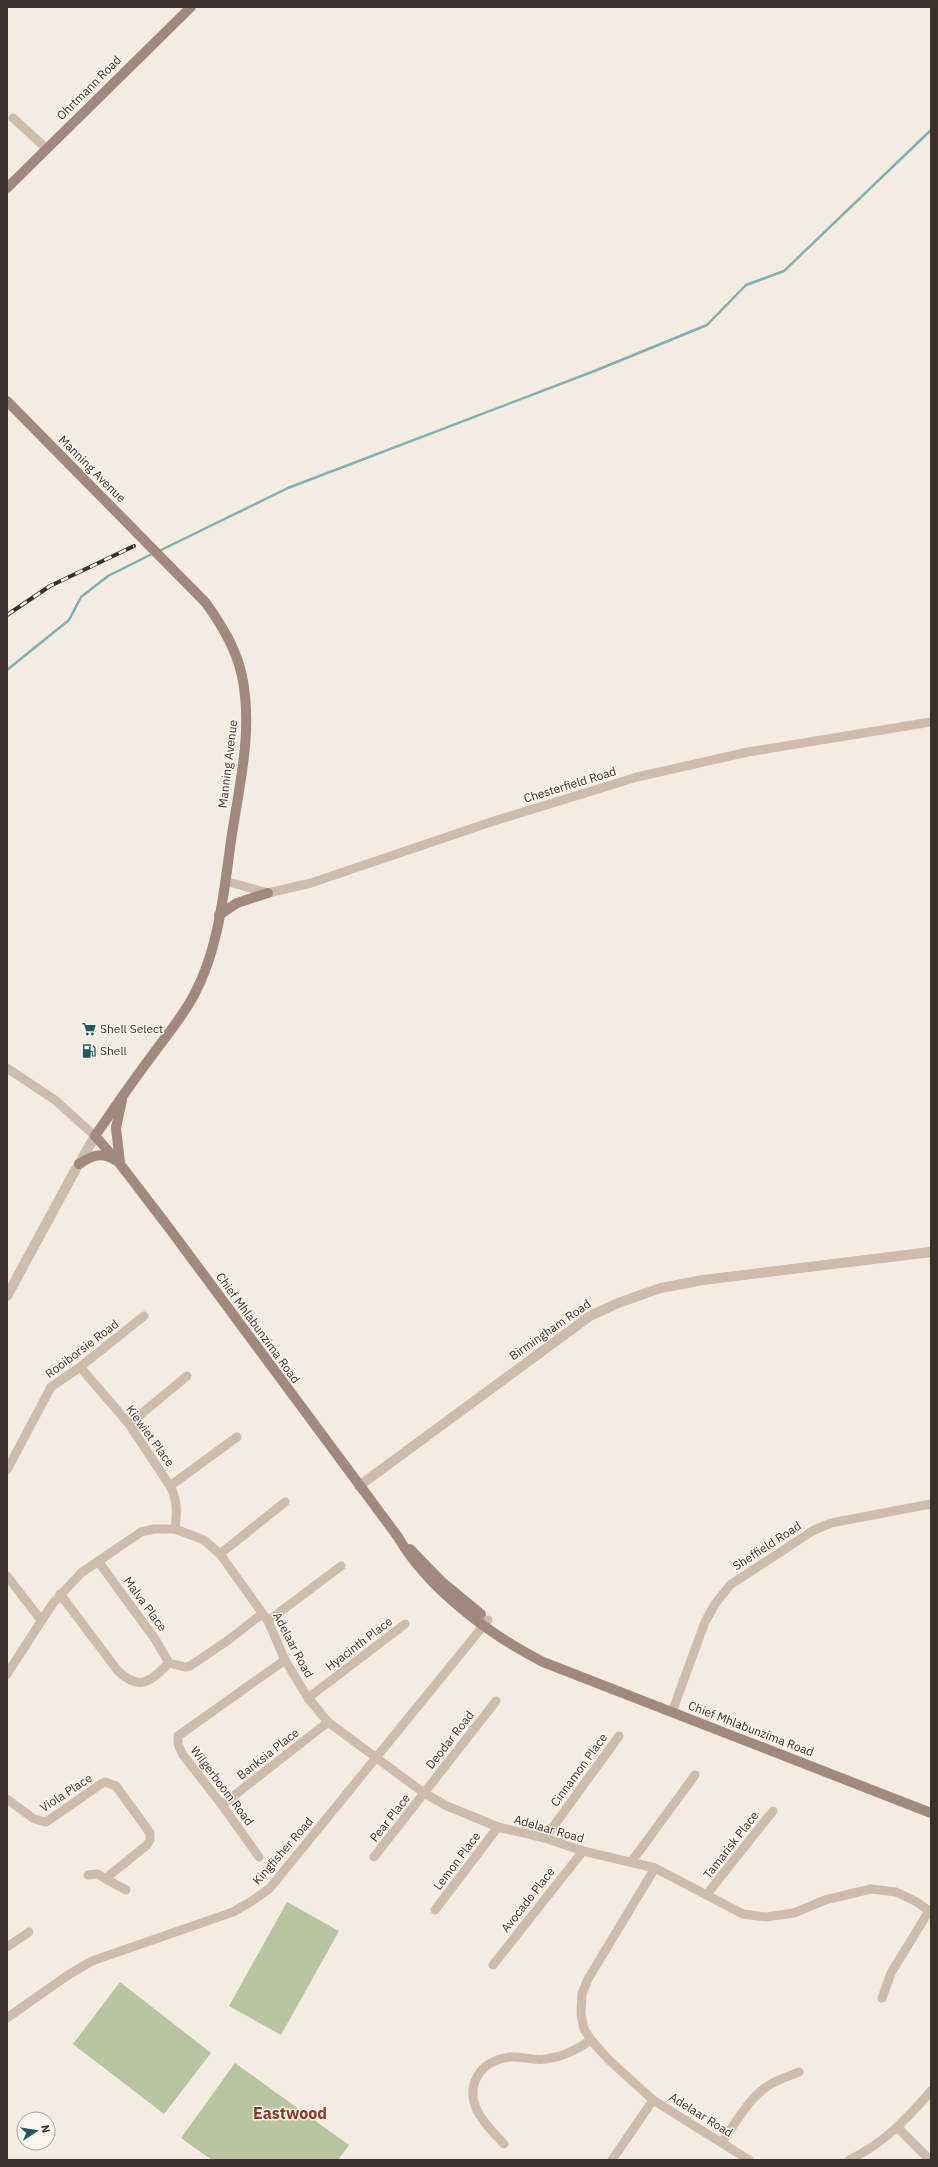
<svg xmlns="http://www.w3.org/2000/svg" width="938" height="2167" font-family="'IBM Plex Sans',sans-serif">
	<rect width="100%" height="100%" fill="#f4ebe1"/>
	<g fill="#b8c4a0">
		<path d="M287 1902 339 1931 281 2035 229 2006Z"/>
		<path d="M120 1982 211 2053 164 2114 73 2044Z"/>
		<path d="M235 2063 349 2145 338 2160H212L181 2138Z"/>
	</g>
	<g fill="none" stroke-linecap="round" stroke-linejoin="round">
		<g stroke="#7fb0b2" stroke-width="2.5">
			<path d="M159 551 288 488 597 370 707 325 746 285 784 271 931 130"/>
			<path d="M7 670 69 620 81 597 108 576 154 553"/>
		</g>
		<g stroke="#cdbbac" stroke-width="9">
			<path d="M13 118 47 149"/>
			<path d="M225 881 268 893 311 883 494 821 637 777 748 752 931 722"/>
			<path d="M7 1068 55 1100 95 1136"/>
			<path d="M80 1367 129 1424 170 1486C178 1501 177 1513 175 1529"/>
			<path d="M129 1424 187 1376"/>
			<path d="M7 1470 51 1387 80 1367 144 1316"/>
			<path d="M170 1486 237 1437"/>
			<path d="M220 1554 285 1502"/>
			<path d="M98 1561 155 1639 169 1663"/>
			<path d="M7 1576 41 1620"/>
			<path d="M60 1594 118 1671C140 1692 151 1681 169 1663L185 1667 190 1666 227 1641 262 1614"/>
			<path d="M268 1621 341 1566"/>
			<path d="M7 1674 53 1603 81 1573 141 1532 154 1529H175L204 1540 220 1554 268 1621 285 1660 308 1698 328 1722 424 1793 447 1806 498 1827 545 1838 583 1851 655 1868 743 1914 766 1917 794 1913 825 1900 871 1889 896 1892 915 1901 931 1912"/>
			<path d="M308 1698 405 1624"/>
			<path d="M672 1712 705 1622 715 1604 730 1585 814 1530 831 1523 931 1504"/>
			<path d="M7 1799 34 1819 46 1822 101 1784 105 1782 116 1786 150 1833V1840L147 1845 106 1878"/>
			<path d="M222 1805 328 1722"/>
			<path d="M545 1838 619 1736"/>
			<path d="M259 1857 222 1805 183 1755 178 1744V1736L285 1660"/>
			<path d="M374 1857 496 1701"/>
			<path d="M632 1861 695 1775"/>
			<path d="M655 1868 588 1979 582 1994 581 2014 584 2029 591 2040 609 2060 653 2100 749 2160"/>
			<path d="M88 1875 97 1874 126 1890"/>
			<path d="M707 1894 773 1811"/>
			<path d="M435 1910 498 1827"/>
			<path d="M7 1947 29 1932"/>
			<path d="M493 1965 583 1851"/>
			<path d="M882 1998 891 1973 929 1911"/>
			<path d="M7 2018 68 1975 92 1961 233 1912 252 1901 270 1888 488 1620"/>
			<path d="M898 2128 930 2160"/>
			<path d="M722 2142C735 2124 747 2101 765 2088 775 2080 787 2077 799 2072"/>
			<path d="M504 2144C487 2126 463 2104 477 2077 484 2064 496 2059 510 2057 522 2056 534 2061 546 2059 563 2057 577 2050 591 2040"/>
			<path d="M612 2160 653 2100"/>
			<path d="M849 2160C883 2144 907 2119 931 2091"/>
		</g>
		<g stroke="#cdbbac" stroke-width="10">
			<path d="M7 1296 72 1176 95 1136"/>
			<path d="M359 1486 590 1316 618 1303 661 1288 703 1280 931 1252"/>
		</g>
		<g stroke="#a18a7d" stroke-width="10">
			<path d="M7 188 191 7"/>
			<path d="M7 401 206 603C222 626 236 648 242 676 253 729 240 782 232 834 224 888 220 947 194 995 183 1016 167 1035 153 1054 133 1081 114 1108 95 1136L120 1164 169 1228 398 1537C428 1589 490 1635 543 1662L931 1813"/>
			<path d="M219 915 237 903 268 893"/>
			<path d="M120 1163 116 1128 122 1100"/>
			<path d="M79 1164C91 1156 101 1151 115 1160"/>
			<path d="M410 1549 441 1581 481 1614"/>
		</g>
		<defs>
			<path id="rail" d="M7 615 50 586 134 546"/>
		</defs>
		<use href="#rail" stroke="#3b302b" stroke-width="4"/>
		<use href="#rail" stroke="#fbf5ee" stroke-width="2.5" stroke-dasharray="8" stroke-linecap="butt"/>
	</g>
	<defs>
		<symbol id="supermarket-bare" viewBox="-9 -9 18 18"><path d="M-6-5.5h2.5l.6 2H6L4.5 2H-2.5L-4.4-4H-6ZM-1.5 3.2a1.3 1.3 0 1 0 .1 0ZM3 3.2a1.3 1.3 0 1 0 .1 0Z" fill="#1f5a5e" stroke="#fbf5ee" stroke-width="2.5" paint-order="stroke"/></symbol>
		<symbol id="fuel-bare" viewBox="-9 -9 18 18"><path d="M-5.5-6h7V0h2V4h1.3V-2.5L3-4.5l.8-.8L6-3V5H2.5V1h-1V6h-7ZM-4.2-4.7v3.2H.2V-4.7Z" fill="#1f5a5e" stroke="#fbf5ee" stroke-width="2.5" paint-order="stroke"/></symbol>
	</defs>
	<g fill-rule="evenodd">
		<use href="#supermarket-bare" x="79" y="1019" width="20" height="20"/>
		<use href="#fuel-bare" x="79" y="1041" width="20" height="20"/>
	</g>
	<g text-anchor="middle" stroke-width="3" stroke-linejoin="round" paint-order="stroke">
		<g font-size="12" fill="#3b302b" stroke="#fbf5ee">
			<text transform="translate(89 88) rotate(-45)" y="4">Ohrtmann Road</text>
			<text transform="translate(92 469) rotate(45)" y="4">Manning Avenue</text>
			<text transform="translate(228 764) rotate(-83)" y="4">Manning Avenue</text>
			<text transform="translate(570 785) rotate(-17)" y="4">Chesterfield Road</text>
			<text transform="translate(258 1328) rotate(54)" y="4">Chief Mhlabunzima Road</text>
			<text transform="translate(550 1330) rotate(-35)" y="4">Birmingham Road</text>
			<text transform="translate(82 1349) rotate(-37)" y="4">Rooiborsie Road</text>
			<text transform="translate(150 1436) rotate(54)" y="4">Kiewiet Place</text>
			<text transform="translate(767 1546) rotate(-33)" y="4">Sheffield Road</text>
			<text transform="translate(145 1604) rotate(54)" y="4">Malva Place</text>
			<text transform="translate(359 1644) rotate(-37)" y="4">Hyacinth Place</text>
			<text transform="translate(293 1645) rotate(62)" y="4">Adelaar Road</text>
			<text transform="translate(751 1729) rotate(21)" y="4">Chief Mhlabunzima Road</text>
			<text transform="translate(450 1740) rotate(-52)" y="4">Deodar Road</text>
			<text transform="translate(268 1754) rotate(-38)" y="4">Banksia Place</text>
			<text transform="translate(579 1770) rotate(-54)" y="4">Cinnamon Place</text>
			<text transform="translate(222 1786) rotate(53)" y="4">Wilgerboom Road</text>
			<text transform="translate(66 1793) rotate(-33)" y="4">Viola Place</text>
			<text transform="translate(390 1818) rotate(-52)" y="4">Pear Place</text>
			<text transform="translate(549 1829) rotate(16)" y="4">Adelaar Road</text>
			<text transform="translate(731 1845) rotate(-52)" y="4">Tamarisk Place</text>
			<text transform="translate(283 1851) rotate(-49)" y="4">Kingfisher Road</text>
			<text transform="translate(457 1861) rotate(-53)" y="4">Lemon Place</text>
			<text transform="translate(528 1900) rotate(-52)" y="4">Avocado Place</text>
			<text transform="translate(701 2115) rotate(32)" y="4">Adelaar Road</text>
		</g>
		<g font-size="12" fill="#3b302b" stroke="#fbf5ee" text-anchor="start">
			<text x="100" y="1033">Shell Select</text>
			<text x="100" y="1055">Shell</text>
		</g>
		<g font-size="16" font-weight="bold" fill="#8c3b22" stroke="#fbf5ee">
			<text x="290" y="2119">Eastwood</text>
		</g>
	</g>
	<rect width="938" height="2167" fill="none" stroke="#3b302b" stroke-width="16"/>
	<g transform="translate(36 2131) rotate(78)"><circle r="19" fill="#fbf5ee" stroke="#aea6a0"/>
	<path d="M0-3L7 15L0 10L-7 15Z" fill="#1f5a5e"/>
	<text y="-6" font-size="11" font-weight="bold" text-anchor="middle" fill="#3b302b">N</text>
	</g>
</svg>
